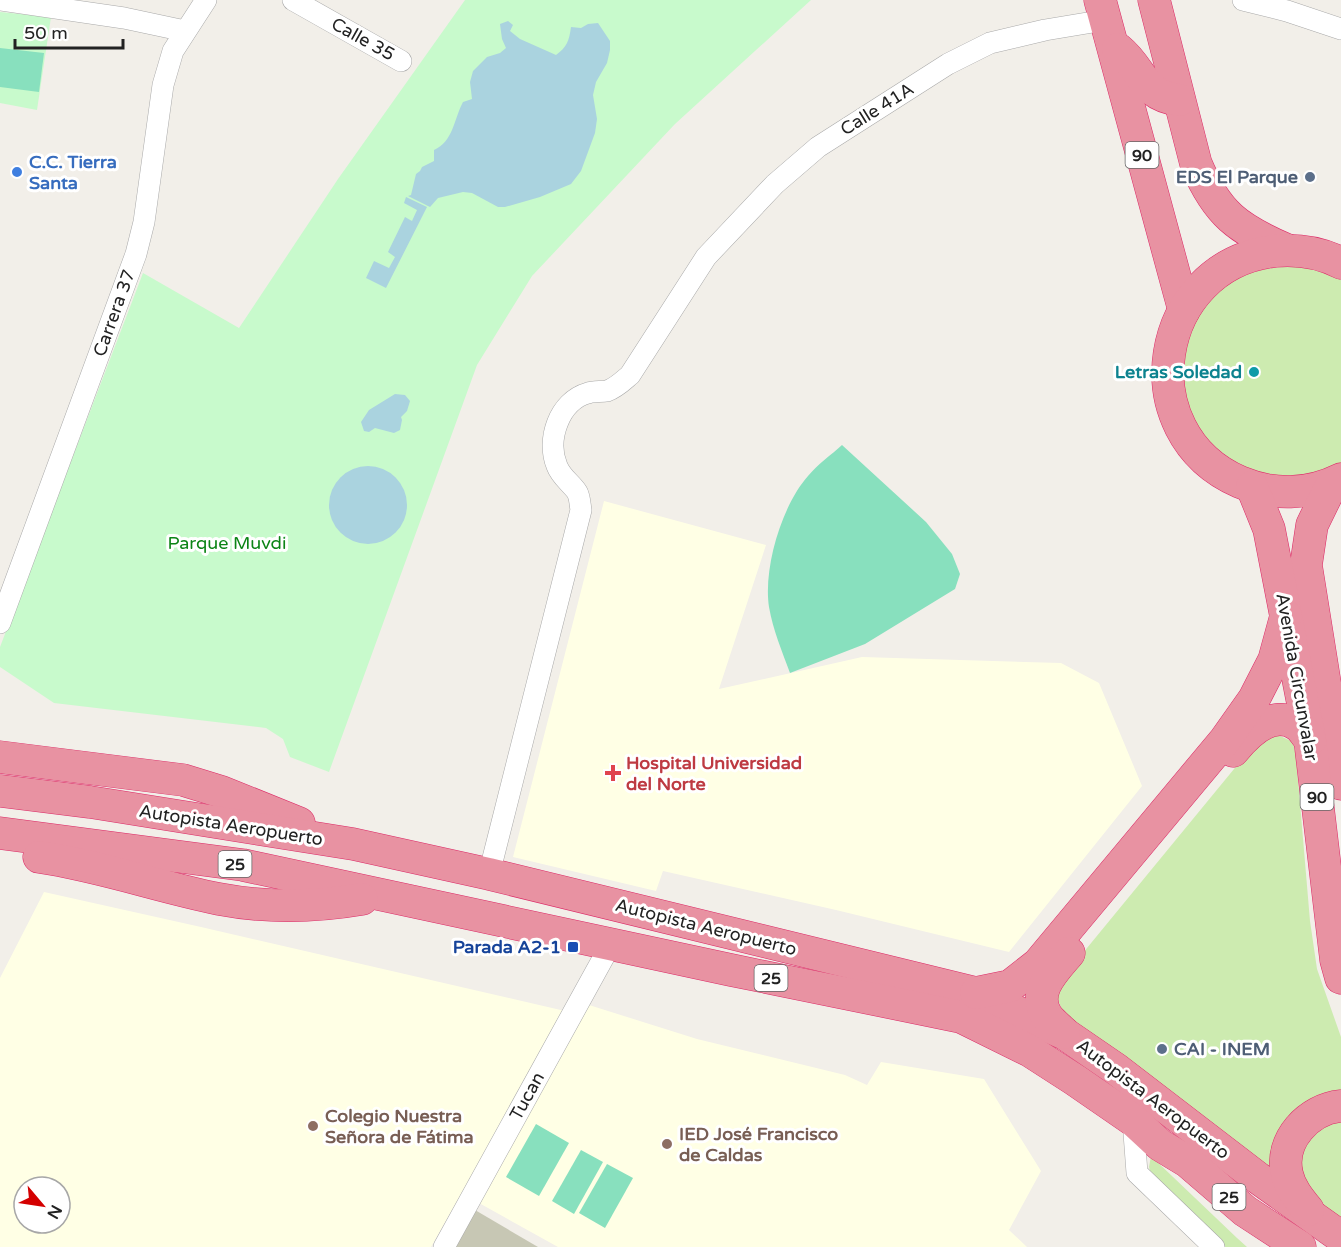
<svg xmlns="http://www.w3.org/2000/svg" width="1341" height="1247" font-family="'Varela Round',sans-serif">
	<rect width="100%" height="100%" fill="#f2efe9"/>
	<g fill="#ffffe5" fill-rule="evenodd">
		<path d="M604 501 766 545 719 689 862 657 1061 663 1099 683 1142 786 1009 952 836 910 663 871 656 891 513 857Z"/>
		<path d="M44 892 201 927 565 1011 431 1247H0V978ZM24 1187H60V1223H24Z"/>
		<path d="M589 1005 697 1039 845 1075 867 1085 881 1062 984 1079 1041 1171 1009 1230 1027 1247H558L479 1203Z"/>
	</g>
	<path fill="#c7c7b4" d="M475 1210 538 1247H453Z"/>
	<g fill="#cdebb0">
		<path d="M1301 266 1334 275 1341 280V463C1321 475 1299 480 1275 477 1200 469 1158 385 1197 319 1206 304 1218 288 1234 280 1256 268 1277 267 1301 266Z"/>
		<path d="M1276 734 1293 742 1296 756 1310 921 1317 969 1341 1037V1092L1278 1183 1067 1023 1055 992 1064 976 1257 741Z"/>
		<path d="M1341 1118V1220L1323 1208 1303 1183 1301 1156 1305 1142 1314 1131Z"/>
		<path d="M1151 1156 1237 1238 1247 1247H1223L1152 1178 1149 1167Z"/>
	</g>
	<g fill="#c8facc">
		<path d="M465 0H811L675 124 532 276 477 365 329 772 290 757 283 739 266 728 54 703 0 667V647L143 273 239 328 338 179Z"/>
		<path d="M0 12 51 17 37 110 0 103Z"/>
	</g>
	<g fill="#88e0be">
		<path d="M0 48 44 53 39 92 0 87Z"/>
		<path d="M842 445 926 522 952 554 960 574 955 589 865 644 790 673C782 651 773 630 769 607 763 568 782 505 808 476 818 464 831 455 842 445Z"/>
		<path d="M536 1124 569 1143 539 1196 506 1177Z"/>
		<path d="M581 1150 603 1162 574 1214 552 1201Z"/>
		<path d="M607 1164 633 1178 605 1228 579 1213Z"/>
	</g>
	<g fill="#aad3df">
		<path d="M508 21 513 25 510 31 520 39 556 55C567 47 569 41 571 27L581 28 588 24 598 23 610 41V50L607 63 596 82 593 95 597 119 595 133 581 171 571 184 540 197 505 207H498L472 193 463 192 438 198 430 207 408 196 411 195 416 174 420 171 422 167 434 161V150C453 142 454 119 463 102L472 99 470 82 473 71 487 57 500 53 506 48 502 39 500 24Z"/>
		<path d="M406 197 427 207 386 288 366 278 374 261 389 268 395 257 388 252 405 217 412 221 417 210 404 203Z"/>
		<path d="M395 394 405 395 410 401 407 411 401 417 402 420 400 430 394 433 375 428 369 432 364 431 361 422 369 410Z"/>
		<circle cx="368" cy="505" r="39"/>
	</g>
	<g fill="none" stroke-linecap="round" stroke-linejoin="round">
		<defs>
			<g id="minor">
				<path d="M1 0 124 18 185 31"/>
				<path d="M293 0 401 61"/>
				<path d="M1243 0 1287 11 1341 29"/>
				<path d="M0 623 136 254 144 222 163 85 173 51 206 0"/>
				<path d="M489 874 581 510C580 505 580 497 577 492 571 483 561 477 557 466 546 440 559 401 588 393 594 391 601 392 607 391 616 388 623 381 630 375L706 257 775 184 818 147 948 64 990 43 1045 30 1105 20"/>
				<path d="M1133 1120 1137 1173 1214 1247"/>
				<path d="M444 1247 611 944"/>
			</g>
			<g id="highway">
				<path d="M1100 0 1184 310"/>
				<path d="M1154 0 1196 164C1217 214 1238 229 1287 250"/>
				<path d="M1118 49C1144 70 1141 95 1179 100"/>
				<path d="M1341 263C1320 252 1298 249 1275 251 1153 265 1127 433 1240 482 1273 496 1309 495 1341 479"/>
				<path d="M1332 484 1312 525 1306 565 1341 784"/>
				<path d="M1252 487 1269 529 1310 740 1336 960 1341 978"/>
				<path d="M1233 751C1247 734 1273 708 1297 725 1302 728 1306 735 1310 740"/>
				<path d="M0 757 183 780 222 792 299 823"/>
				<path d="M0 791 90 802 353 844 489 874 976 993 1065 1034 1116 1069 1258 1178 1341 1237"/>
				<path d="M0 833 243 865 731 970 961 1017 1030 1051 1075 1080 1133 1120 1160 1145 1188 1162 1245 1211 1300 1247"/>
				<path d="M39 857C101 866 159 887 219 899 266 908 315 907 362 899"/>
				<path d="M976 993 1010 986 1038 964 1225 740 1254 699 1274 660 1286 616"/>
				<path d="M1064 1033C1059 1028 1051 1022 1047 1016 1031 992 1055 970 1069 953"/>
				<path d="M1308 1210C1299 1199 1290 1188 1287 1174 1279 1140 1309 1109 1341 1106"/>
			</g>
		</defs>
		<use href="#minor" stroke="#a9a9a9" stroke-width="22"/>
		<use href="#highway" stroke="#dc2a67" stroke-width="33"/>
		<use href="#minor" stroke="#fff" stroke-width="21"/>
		<use href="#highway" stroke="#e892a2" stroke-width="32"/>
	</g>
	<circle fill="#3f7fe0" stroke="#fff" stroke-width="2" cx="17" cy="172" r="6"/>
	<g fill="#5c6f8a" stroke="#fff" stroke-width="2">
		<circle cx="1310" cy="177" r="6"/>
		<circle cx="1162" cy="1049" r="6"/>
	</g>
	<circle fill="#0f9aa8" stroke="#fff" stroke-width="2" cx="1254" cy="372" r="6"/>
	<path fill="#e0444e" stroke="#fff" stroke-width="2" d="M610 764h6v6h6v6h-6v6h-6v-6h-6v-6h6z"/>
	<rect fill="#1a4fb4" stroke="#fff" stroke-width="2" x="567" y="941" width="12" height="12" rx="3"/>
	<g fill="#8d6e63" stroke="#fff" stroke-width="2">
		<circle cx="313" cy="1126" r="6"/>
		<circle cx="667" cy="1144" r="6"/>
	</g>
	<g text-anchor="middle" stroke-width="6" stroke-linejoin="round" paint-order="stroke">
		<g fill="#fff" stroke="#646464" stroke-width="1.5">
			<rect x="1125.5" y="142" width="33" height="26" rx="4.5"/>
			<rect x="1300.5" y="784" width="33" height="26" rx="4.5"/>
			<rect x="218.5" y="851" width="33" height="26" rx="4.5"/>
			<rect x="754.5" y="965" width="33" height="26" rx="4.5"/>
			<rect x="1212.5" y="1184" width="33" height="26" rx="4.5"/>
		</g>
		<g font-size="16" font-weight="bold" fill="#222">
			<text x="1142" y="161">90</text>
			<text x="1317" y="803">90</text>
			<text x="235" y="870">25</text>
			<text x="771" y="984">25</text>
			<text x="1229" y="1203">25</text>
		</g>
		<g font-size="18" fill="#222" stroke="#fff">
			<text transform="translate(363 39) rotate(29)" y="6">Calle 35</text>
			<text transform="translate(877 109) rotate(-32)" y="6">Calle 41A</text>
			<text transform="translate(114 313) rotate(-70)" y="6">Carrera 37</text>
			<text transform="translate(1297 677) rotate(80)" y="6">Avenida Circunvalar</text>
			<text transform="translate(231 825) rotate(9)" y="6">Autopista Aeropuerto</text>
			<text transform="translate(706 927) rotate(14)" y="6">Autopista Aeropuerto</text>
			<text transform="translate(527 1096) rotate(-61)" y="6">Tucan</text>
			<text transform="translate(1153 1099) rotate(37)" y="6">Autopista Aeropuerto</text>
		</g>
		<g font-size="18" font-weight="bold" fill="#366cbe" stroke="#fff" text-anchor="start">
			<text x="29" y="168">C.C. Tierra<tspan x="29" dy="21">Santa</tspan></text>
		</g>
		<g font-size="18" font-weight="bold" fill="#4e5e75" stroke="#fff" text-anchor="end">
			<text x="1298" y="183">EDS El Parque</text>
			<text x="1174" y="1055" text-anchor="start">CAI - INEM</text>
		</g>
		<g font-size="18" font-weight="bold" fill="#0d838f" stroke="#fff" text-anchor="end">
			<text x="1242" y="378">Letras Soledad</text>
		</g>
		<g font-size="18" fill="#0c8416" stroke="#fff">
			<text x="227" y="549">Parque Muvdi</text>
		</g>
		<g font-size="18" font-weight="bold" fill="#be3a42" stroke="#fff" text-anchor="start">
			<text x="626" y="769">Hospital Universidad<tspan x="626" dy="21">del Norte</tspan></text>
		</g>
		<g font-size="18" font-weight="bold" fill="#164399" stroke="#fff" text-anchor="end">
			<text x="561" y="953">Parada A2-1</text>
		</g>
		<g font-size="18" font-weight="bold" fill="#785e54" stroke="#fff" text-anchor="start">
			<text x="325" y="1122">Colegio Nuestra<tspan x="325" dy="21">Señora de Fátima</tspan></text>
			<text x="679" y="1140">IED José Francisco<tspan x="679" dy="21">de Caldas</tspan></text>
		</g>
	</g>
	<g transform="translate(42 1205) rotate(119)"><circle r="28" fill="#ffffff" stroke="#a7a7a7" stroke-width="1.5"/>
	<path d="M0-4.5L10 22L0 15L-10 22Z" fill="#d40000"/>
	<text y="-9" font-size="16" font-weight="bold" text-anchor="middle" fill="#222222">N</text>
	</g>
	<path d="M15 39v9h108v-9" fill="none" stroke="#222222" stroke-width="3"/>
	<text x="24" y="39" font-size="18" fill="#222222" stroke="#ffffff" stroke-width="4.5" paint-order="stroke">50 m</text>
</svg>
